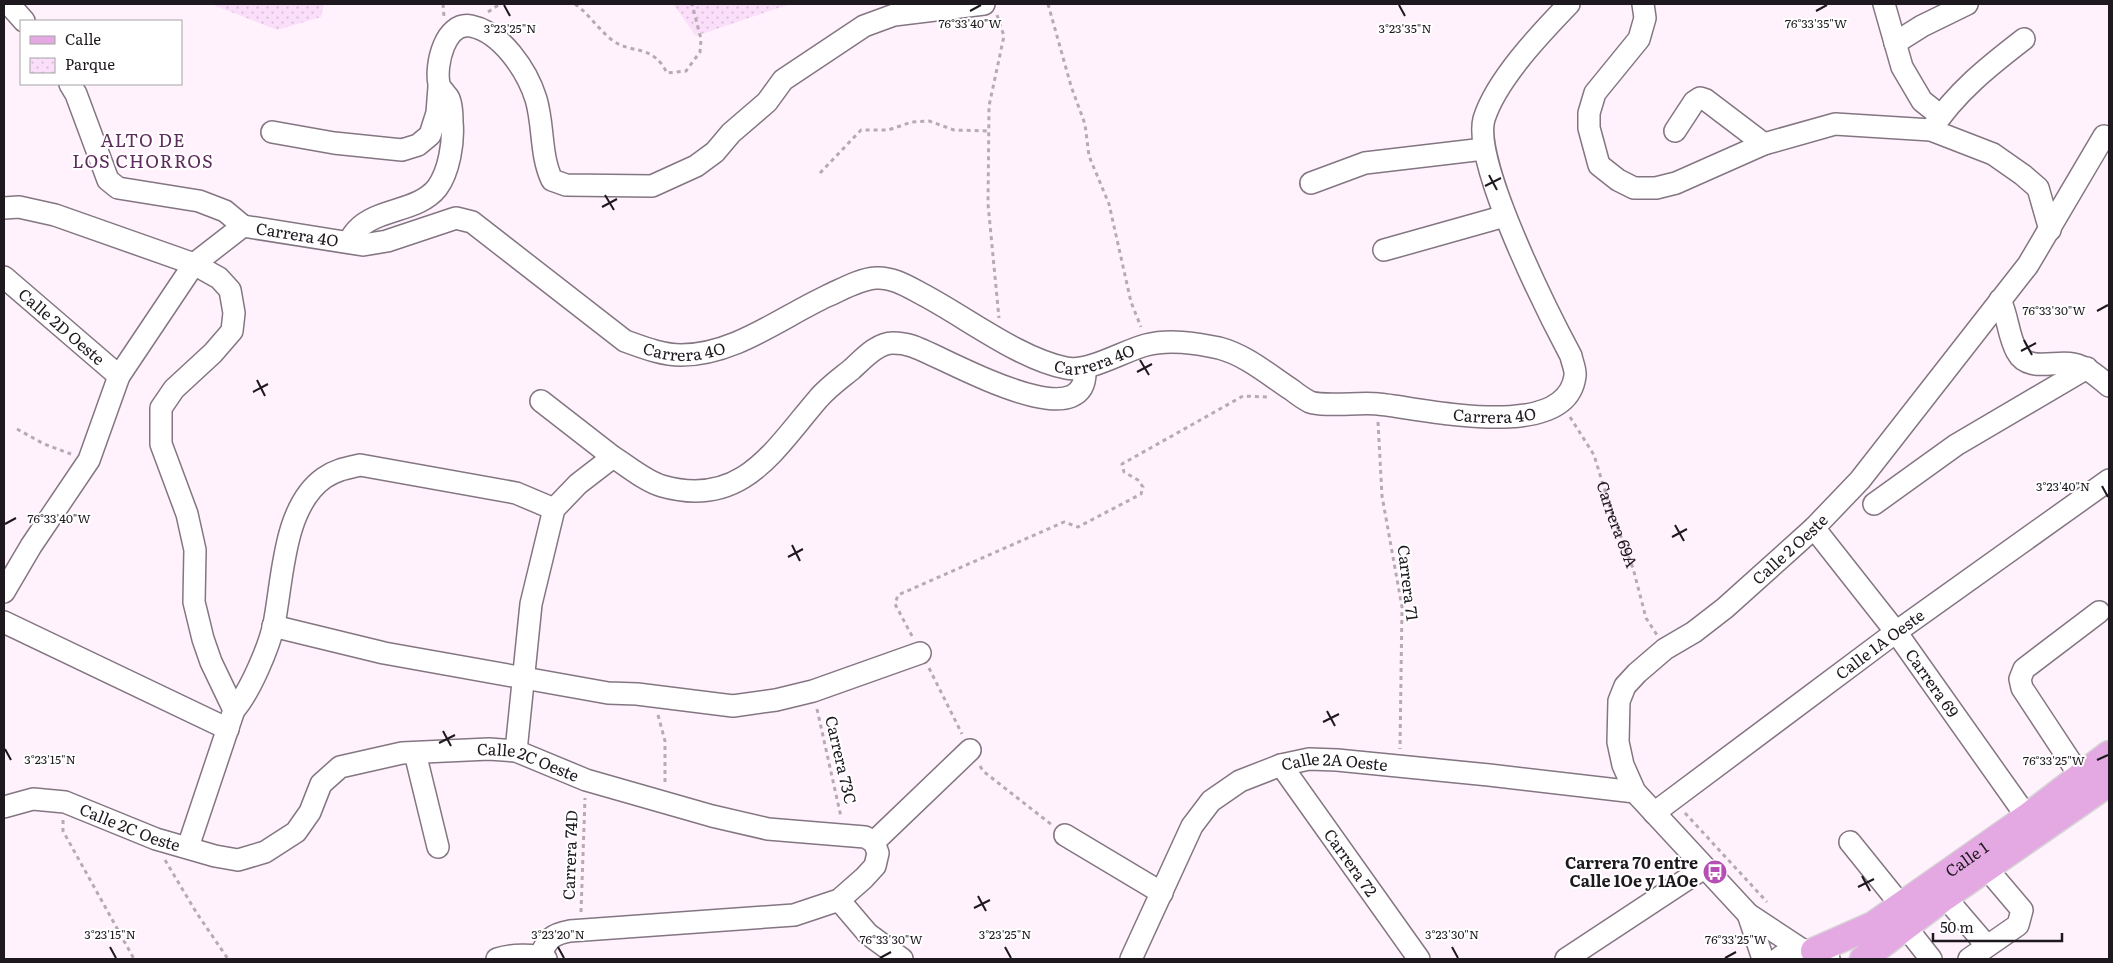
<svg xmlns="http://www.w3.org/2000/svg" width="2113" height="963" font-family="Literata,serif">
	<defs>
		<pattern id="park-dots" width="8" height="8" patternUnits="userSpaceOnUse" patternTransform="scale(1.25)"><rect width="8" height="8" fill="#fbdef9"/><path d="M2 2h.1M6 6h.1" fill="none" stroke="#d7bed5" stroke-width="1.8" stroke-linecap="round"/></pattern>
	</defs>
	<rect width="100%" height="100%" fill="#fff2fd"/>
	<g fill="url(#park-dots)">
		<path d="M211 4H324L321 17 277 30Z"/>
		<path d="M673 4H790L696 36Z"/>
	</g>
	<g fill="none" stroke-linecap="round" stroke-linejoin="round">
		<defs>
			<g id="minor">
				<path d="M9 4 24 21"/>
				<path d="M1643 4 1645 18 1639 39 1595 93 1589 113V128L1599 165 1618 180 1634 188H1656L1676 183 1764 144 1835 124 1931 130 1993 154 2023 175 2038 188 2050 230"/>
				<path d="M1884 4 1902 67 1922 101 1941 116"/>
				<path d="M1895 43 1922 26 1967 4"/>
				<path d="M70 84 76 94 108 180 118 188 199 201 225 211 243 226"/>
				<path d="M1931 130C1956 92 1989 66 2024 39"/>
				<path d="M1675 131 1694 102 1700 98 1706 100 1764 144"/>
				<path d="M272 132 334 143 402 150 418 145 430 135 437 113 439 87"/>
				<path d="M1311 183 1365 163 1484 149"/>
				<path d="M4 208 19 207 55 215 194 264 219 278 230 290 234 313 232 331 213 353 174 389 161 408V444L187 514 195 550 194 602 203 639 211 662 234 710 188 847"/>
				<path id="s2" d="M243 226 363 245 387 241 456 218 472 222 625 341C642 347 662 355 681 355 734 355 780 318 827 296 841 290 859 279 876 278 892 277 907 286 920 293 963 315 1019 359 1066 368 1088 373 1123 351 1146 345 1169 339 1195 343 1219 348 1246 355 1269 375 1292 390 1297 394 1304 399 1310 402 1323 407 1361 402 1378 404 1422 408 1566 444 1575 376 1576 370 1572 362 1571 356 1548 313 1472 162 1484 119 1496 80 1541 33 1569 4"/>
				<path d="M349 242C351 238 354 233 357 230 377 208 418 212 437 188 449 172 454 142 452 122 452 115 452 103 448 97 445 93 440 88 439 84 435 65 445 21 471 26 501 32 527 70 536 99 544 126 540 155 552 180L566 185 652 186 696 166 715 152 731 133 767 102 783 80 864 26 894 15 984 4"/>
				<path d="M1384 250 1505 216"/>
				<path id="s3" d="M4 277 119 376"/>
				<path d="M2000 300C2008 316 2008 336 2017 352 2028 373 2055 360 2073 364 2088 367 2098 377 2109 386"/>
				<path d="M541 401 613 457"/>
				<path d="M1874 504 1956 445 2087 368"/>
				<path id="s4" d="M1814 528 1896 632 2027 817"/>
				<path d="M4 592 31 546 89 460 119 376 194 264 243 226"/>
				<path d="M4 622 228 729"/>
				<path d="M273 626 384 653 608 693 637 694 733 706 776 700 813 691 920 653"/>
				<path d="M234 710C250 692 269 647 274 624 283 579 283 507 324 478 335 470 347 468 360 465L516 493 554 509"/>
				<path d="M516 751 531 604 554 509 578 484 613 457C628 466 645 481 662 486 742 509 774 450 818 399 827 388 841 378 852 369 863 359 877 343 893 343 899 343 906 344 912 346 941 355 1089 444 1085 369"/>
				<path d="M415 753 438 847"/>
				<path id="s5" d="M1281 765 1419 959"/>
				<path d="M2080 776 2022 688 2020 679 2024 669 2099 612"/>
				<path id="s6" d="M4 807 33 799 65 802 156 839 215 856 238 860 265 852 296 832 310 812 321 784 340 767 402 753 489 749 516 751 586 780 712 816 768 829 865 837 874 842 878 853 875 866 864 878 839 900 794 915 570 931C548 935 548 941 538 959"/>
				<path id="s7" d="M1654 813 1896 632 2109 480"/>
				<path d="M1065 835 1162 893"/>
				<path d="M874 842 970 750"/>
				<path d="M1850 842 1900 904"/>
				<path d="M1945 897 1987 946"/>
				<path d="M839 900 868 934 902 959"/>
				<path d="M1748 914 1763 959"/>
				<path d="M1905 926 1931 959"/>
				<path id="s8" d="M1801 949 1748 914 1635 792 1623 765 1618 742 1619 701 1625 686 1637 673 1665 649 1694 632 1725 608 1814 528 1860 480 2028 265 2104 136"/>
				<path d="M497 959C510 955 533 953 546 959"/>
				<path id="s9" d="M1131 959 1192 826 1211 801 1240 781 1281 765 1309 759 1337 760 1489 775 1635 792"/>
				<path d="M1566 959 1704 868"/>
				<path d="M1778 959C1793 946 1813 947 1829 959"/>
				<path d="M1969 959 2018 925 2022 910 1994 877 1989 866"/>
			</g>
			<g id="major">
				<path id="s10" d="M1814 951 1873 925 2027 817 2109 754"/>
				<path d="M1863 959 1945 897 2109 783"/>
			</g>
		</defs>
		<use href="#minor" stroke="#837682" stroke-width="24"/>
		<use href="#major" stroke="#d6d6d6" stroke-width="29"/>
		<g stroke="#b6abb4" stroke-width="3" stroke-dasharray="4 4" stroke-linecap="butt">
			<path d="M443 4 444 17"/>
			<path d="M575 4C589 14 598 29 612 40 632 55 652 43 667 73L686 71 700 52 701 39 692 4"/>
			<path d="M1048 4 1071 86 1085 124 1089 156 1109 204 1131 302 1141 327"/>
			<path d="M488 12 500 4"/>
			<path d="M997 15 1004 36 989 106 988 204 999 318"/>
			<path d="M820 173 861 130H888L912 122 929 121 954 130 989 131"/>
			<path id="s1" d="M1570 417 1594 455 1611 511 1633 568 1646 618 1657 635"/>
			<path d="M1378 422 1382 496 1402 607 1400 749"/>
			<path d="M17 429 44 444 71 454"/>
			<path d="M912 636 895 604 898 595 1064 522 1078 527 1141 494 1143 487 1138 480 1124 472 1122 464 1243 396 1268 397"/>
			<path d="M929 668 962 734"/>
			<path d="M817 709 841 817"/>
			<path d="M658 715 665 741V783"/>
			<path d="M980 766 983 771 1052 825"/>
			<path d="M1685 813 1767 902"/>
			<path d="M63 820V831L134 959"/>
			<path d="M165 860 196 912 228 959"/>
			<path d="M581 912 585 798"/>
		</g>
		<use href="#minor" stroke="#fff" stroke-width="21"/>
		<use href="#major" stroke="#e4a9e2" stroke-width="26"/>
	</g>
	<path fill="none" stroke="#1e191e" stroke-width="2" d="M504 5 510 16M1399 5 1405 16M970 11 981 5M1816 11 1827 5M1489 175 1497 190M1485 186 1501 178M605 195 614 210M602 207 617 199M2097 311 2108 305M2024 340 2032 355M2021 351 2036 343M1140 360 1149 375M1137 372 1152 364M257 380 265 396M253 392 268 384M2102 486 2108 497M5 524 16 518M1675 525 1684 541M1672 537 1687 529M792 545 800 561M788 557 803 549M1327 711 1335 726M1323 722 1339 714M443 731 451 746M439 743 455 735M5 749 11 760M2097 760 2108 755M1862 876 1870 891M1858 887 1874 879M978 896 986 911M974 908 990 900M110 947 116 958M558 947 564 958M1005 947 1011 958M1452 947 1458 958M880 958 891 952M1725 958 1736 952"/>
	<defs>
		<symbol id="bus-disc" viewBox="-11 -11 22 22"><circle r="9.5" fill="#b54fb3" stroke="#fff"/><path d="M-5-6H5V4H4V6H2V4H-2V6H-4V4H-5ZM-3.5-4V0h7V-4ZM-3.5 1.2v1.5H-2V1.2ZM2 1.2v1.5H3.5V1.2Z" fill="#fff"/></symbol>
	</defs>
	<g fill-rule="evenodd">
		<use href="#bus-disc" x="1701" y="858" width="28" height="28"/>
	</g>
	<g text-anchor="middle" stroke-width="4" stroke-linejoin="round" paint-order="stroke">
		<g font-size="16" fill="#1e191e" stroke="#fff">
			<text dy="6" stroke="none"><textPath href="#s2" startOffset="55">Carrera 4O</textPath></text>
			<text dy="6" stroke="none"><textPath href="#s3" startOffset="76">Calle 2D Oeste</textPath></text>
			<text dy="6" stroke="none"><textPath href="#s2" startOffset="490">Carrera 4O</textPath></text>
			<text dy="6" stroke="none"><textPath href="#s2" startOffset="940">Carrera 4O</textPath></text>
			<text dy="6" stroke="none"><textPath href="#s2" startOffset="1360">Carrera 4O</textPath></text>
			<text dy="6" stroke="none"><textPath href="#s1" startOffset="118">Carrera 69A</textPath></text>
			<text dy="6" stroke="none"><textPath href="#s8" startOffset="555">Calle 2 Oeste</textPath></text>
			<text transform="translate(1408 583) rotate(83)" y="6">Carrera 71</text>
			<text dy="6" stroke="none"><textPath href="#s7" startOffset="282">Calle 1A Oeste</textPath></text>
			<text dy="6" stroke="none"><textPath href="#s4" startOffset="195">Carrera 69</textPath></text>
			<text transform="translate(841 760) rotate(77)" y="6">Carrera 73C</text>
			<text dy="6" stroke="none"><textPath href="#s6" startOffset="582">Calle 2C Oeste</textPath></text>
			<text dy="6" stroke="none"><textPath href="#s9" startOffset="311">Calle 2A Oeste</textPath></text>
			<text dy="6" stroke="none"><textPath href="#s6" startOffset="132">Calle 2C Oeste</textPath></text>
			<text transform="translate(570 855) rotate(-88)" y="6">Carrera 74D</text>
			<text dy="6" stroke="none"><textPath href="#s10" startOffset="179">Calle 1</textPath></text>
			<text dy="6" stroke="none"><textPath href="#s5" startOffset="120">Carrera 72</textPath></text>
		</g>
		<g font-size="16" font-weight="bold" fill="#1e191e" stroke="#fff" text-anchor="end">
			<text x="1698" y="869">Carrera 70 entre<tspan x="1698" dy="18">Calle 1Oe y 1AOe</tspan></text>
		</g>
		<g font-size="18" letter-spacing="1" fill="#5e2c5c" stroke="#fff">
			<text x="143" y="147">ALTO DE<tspan x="143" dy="21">LOS CHORROS</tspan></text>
		</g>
	</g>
	<g font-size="12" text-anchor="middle" fill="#1e191e" stroke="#fff" stroke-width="4" stroke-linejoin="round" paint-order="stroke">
		<text x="970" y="28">76°33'40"W</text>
		<text x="1816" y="28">76°33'35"W</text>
		<text x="510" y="33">3°23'25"N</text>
		<text x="1405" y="33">3°23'35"N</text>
		<text x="2054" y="315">76°33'30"W</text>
		<text x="2063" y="491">3°23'40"N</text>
		<text x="59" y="523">76°33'40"W</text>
		<text x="50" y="764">3°23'15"N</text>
		<text x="2054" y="765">76°33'25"W</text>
		<text x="110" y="939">3°23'15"N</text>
		<text x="558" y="939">3°23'20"N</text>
		<text x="1005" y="939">3°23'25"N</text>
		<text x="1452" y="939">3°23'30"N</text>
		<text x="891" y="944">76°33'30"W</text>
		<text x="1736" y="944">76°33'25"W</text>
	</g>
	<rect width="2113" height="963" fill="none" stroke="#1e191e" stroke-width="10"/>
	<rect x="20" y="20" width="162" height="65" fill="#ffffff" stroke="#a5a3a5"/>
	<rect x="30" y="36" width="25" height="8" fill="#e4a9e2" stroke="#a5a3a5"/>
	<text x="65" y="45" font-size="15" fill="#1e191e">Calle</text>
	<rect x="30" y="58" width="25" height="15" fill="url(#park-dots)" stroke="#a5a3a5"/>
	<text x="65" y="70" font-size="15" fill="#1e191e">Parque</text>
	<path d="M1933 933v8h129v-8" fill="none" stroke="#1e191e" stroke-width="2.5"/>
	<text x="1940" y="933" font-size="15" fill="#1e191e" stroke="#ffffff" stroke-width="4" paint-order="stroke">50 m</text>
</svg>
